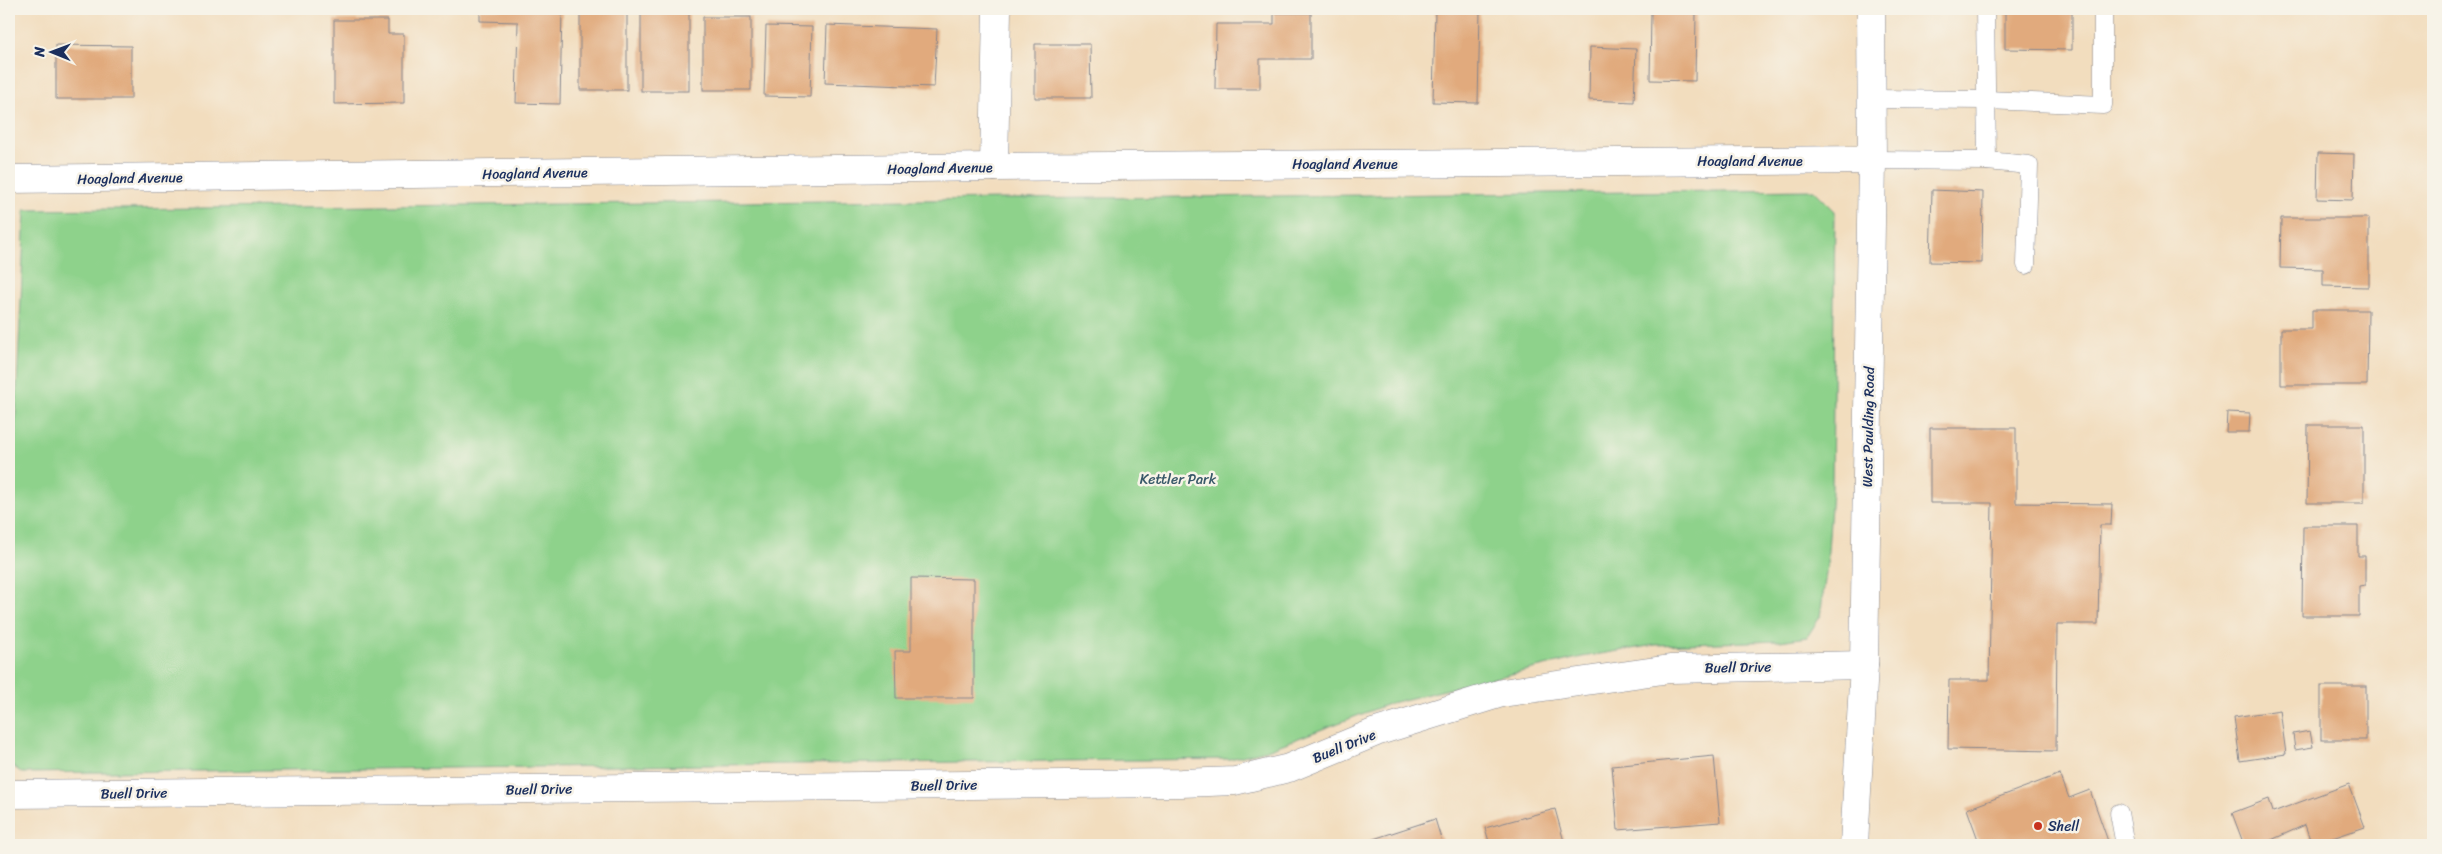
<svg xmlns="http://www.w3.org/2000/svg" width="2442" height="854" font-family="Sriracha,sans-serif">
	<rect width="100%" height="100%" fill="#f7f3e8"/>
	<filter id="ink" filterUnits="userSpaceOnUse"><feTurbulence type="fractalNoise" baseFrequency=".02" numOctaves="2"/><feDisplacementMap in="SourceGraphic" scale="10" xChannelSelector="R" yChannelSelector="G"/><feConvolveMatrix kernelMatrix="1 2 1 2 8 2 1 2 1" color-interpolation-filters="sRGB"/></filter>
	<filter id="wash" filterUnits="userSpaceOnUse"><feTurbulence type="fractalNoise" baseFrequency=".0096" numOctaves="4" result="noise"/><feDisplacementMap in="SourceGraphic" scale="20" xChannelSelector="R" yChannelSelector="G"/><feGaussianBlur stdDeviation="1.12" result="paint"/><feColorMatrix in="noise" values="0 0 0 0 0 0 0 0 0 0 0 0 0 0 0 0 0 1.4 0 .05"/><feComposite in="paint" operator="in"/></filter>
	<g filter="url(#wash)">
		<rect width="100%" height="100%" fill="#f2ddbe"/>
		<path fill="#8ed28b" stroke="#548074" d="M1814 190 1835 211 1832 491 1827 565 1820 617 1807 637 1780 641 1655 645 1582 657 1391 703 1267 750 1230 759 22 773 9 763V567L25 210Z"/>
		<g id="blocks">
			<g fill="#e1aa7d">
				<path d="M480 9H562L560 104 516 103 518 22 480 21Z"/>
				<path d="M2005 9H2072V50L2005 49Z"/>
				<path d="M1435 10 1480 11 1478 103 1433 102Z"/>
				<rect x="580" y="12" width="47" height="78"/>
				<rect x="641" y="12" width="48" height="79"/>
				<path d="M1651 12 1696 13 1695 81 1650 80Z"/>
				<path d="M1274 13H1311V59H1260V89H1215L1216 24H1274Z"/>
				<rect x="703" y="17" width="48" height="73"/>
				<path d="M334 20H388V34H404V103L334 104Z"/>
				<path d="M827 25 937 29 934 87 825 83Z"/>
				<path d="M766 26 812 27 810 97 764 96Z"/>
				<path d="M1035 44H1090L1091 98H1035Z"/>
				<path d="M56 45 131 46V99H56Z"/>
				<path d="M1590 47 1636 49 1634 102 1589 100Z"/>
				<path d="M2318 153 2354 154 2353 200 2317 199Z"/>
				<path d="M1932 190 1983 192 1982 263 1930 262Z"/>
				<path d="M2281 218H2369V287L2323 286V269L2280 268Z"/>
				<path d="M2312 310H2368L2367 385H2281V329H2312Z"/>
				<path d="M2227 412 2250 413 2249 432H2226Z"/>
				<path d="M2308 425H2364V503H2307Z"/>
				<path d="M1930 428H2016V503L2112 504 2111 525H2100L2098 624H2057L2056 751 1948 749 1949 680H1989L1992 503H1930Z"/>
				<path d="M2303 526H2358V556H2365V585L2359 586V616H2302Z"/>
				<path d="M911 578 974 579V698H896L895 651H911Z"/>
				<rect x="2321" y="686" width="45" height="54"/>
				<path d="M2280 710 2286 754 2240 761 2234 717Z"/>
				<path d="M2310 731 2313 747 2295 750 2293 734Z"/>
				<path d="M1714 756 1720 822 1618 830 1612 766Z"/>
				<path d="M2060 774 2069 798 2090 790 2109 844 1980 845 1967 809Z"/>
				<path d="M2349 784 2365 827 2312 845 2305 825 2260 845H2244L2232 813 2269 799 2273 812Z"/>
				<path d="M1555 809 1565 845H1490L1485 828Z"/>
				<path d="M1435 819 1443 845H1355Z"/>
			</g>
		</g>
	</g>
	<g filter="url(#ink)">
		<use href="#blocks" fill-opacity="0" stroke="#86868e" stroke-width="1"/>
		<g fill="none" stroke-linecap="round" stroke-linejoin="round">
			<defs>
				<g id="service">
					<path d="M1985 9 1987 161"/>
					<path d="M1871 99 1986 100 2103 105V9"/>
					<path d="M1872 160 1987 161 2029 165 2026 265"/>
					<path d="M2119 813 2125 845"/>
				</g>
				<g id="minor">
					<path d="M994 167 997 9"/>
					<path d="M9 179 994 167 1872 160"/>
					<path d="M9 794 1181 783 1235 781 1289 768 1376 732 1502 693 1670 669 1864 665"/>
				</g>
				<path id="primary" d="M1854 845 1864 665 1872 160 1871 9"/>
			</defs>
			<use href="#service" stroke="#86868e" stroke-width="19"/>
			<use href="#minor" stroke="#86868e" stroke-width="29"/>
			<use href="#primary" stroke="#86868e" stroke-width="29"/>
			<use href="#service" stroke="#fff" stroke-width="18"/>
			<use href="#minor" stroke="#fff" stroke-width="28"/>
			<use href="#primary" stroke="#fff" stroke-width="28"/>
		</g>
	</g>
	<circle fill="#c8321e" stroke="#f7f3e8" stroke-width="2" cx="2038" cy="826" r="5"/>
	<g text-anchor="middle" stroke-width="5" stroke-linejoin="round" paint-order="stroke">
		<g font-size="14" fill="#1b2f5e" stroke="#f7f3e8">
			<text x="1750" y="166">Hoagland Avenue</text>
			<text x="1345" y="169">Hoagland Avenue</text>
			<text transform="translate(940 168) rotate(-1)" y="5">Hoagland Avenue</text>
			<text transform="translate(535 173) rotate(-1)" y="5">Hoagland Avenue</text>
			<text transform="translate(130 178) rotate(-1)" y="5">Hoagland Avenue</text>
			<text transform="translate(1868 427) rotate(-89)" y="5">West Paulding Road</text>
			<text transform="translate(1738 667) rotate(-1)" y="5">Buell Drive</text>
			<text transform="translate(1344 746) rotate(-22)" y="5">Buell Drive</text>
			<text transform="translate(944 785) rotate(-1)" y="5">Buell Drive</text>
			<text transform="translate(539 789) rotate(-1)" y="5">Buell Drive</text>
			<text transform="translate(134 793) rotate(-1)" y="5">Buell Drive</text>
		</g>
		<g font-size="14" fill="#385869" stroke="#f7f3e8">
			<text x="1178" y="484">Kettler Park</text>
		</g>
		<g font-size="14" fill="#1b2f5e" stroke="#f7f3e8" text-anchor="start">
			<text x="2048" y="831">Shell</text>
		</g>
	</g>
	<rect width="2442" height="854" fill="none" stroke="#f7f3e8" stroke-width="30"/>
	<g transform="translate(52 52) rotate(271)" stroke="#f7f3e8" stroke-width="4" paint-order="stroke">
	<path d="M0-4L9 19L0 12L-9 19Z" fill="#1b2f5e"/>
	<text y="-8" font-size="14" font-weight="bold" text-anchor="middle" fill="#1b2f5e">N</text>
	</g>
</svg>
